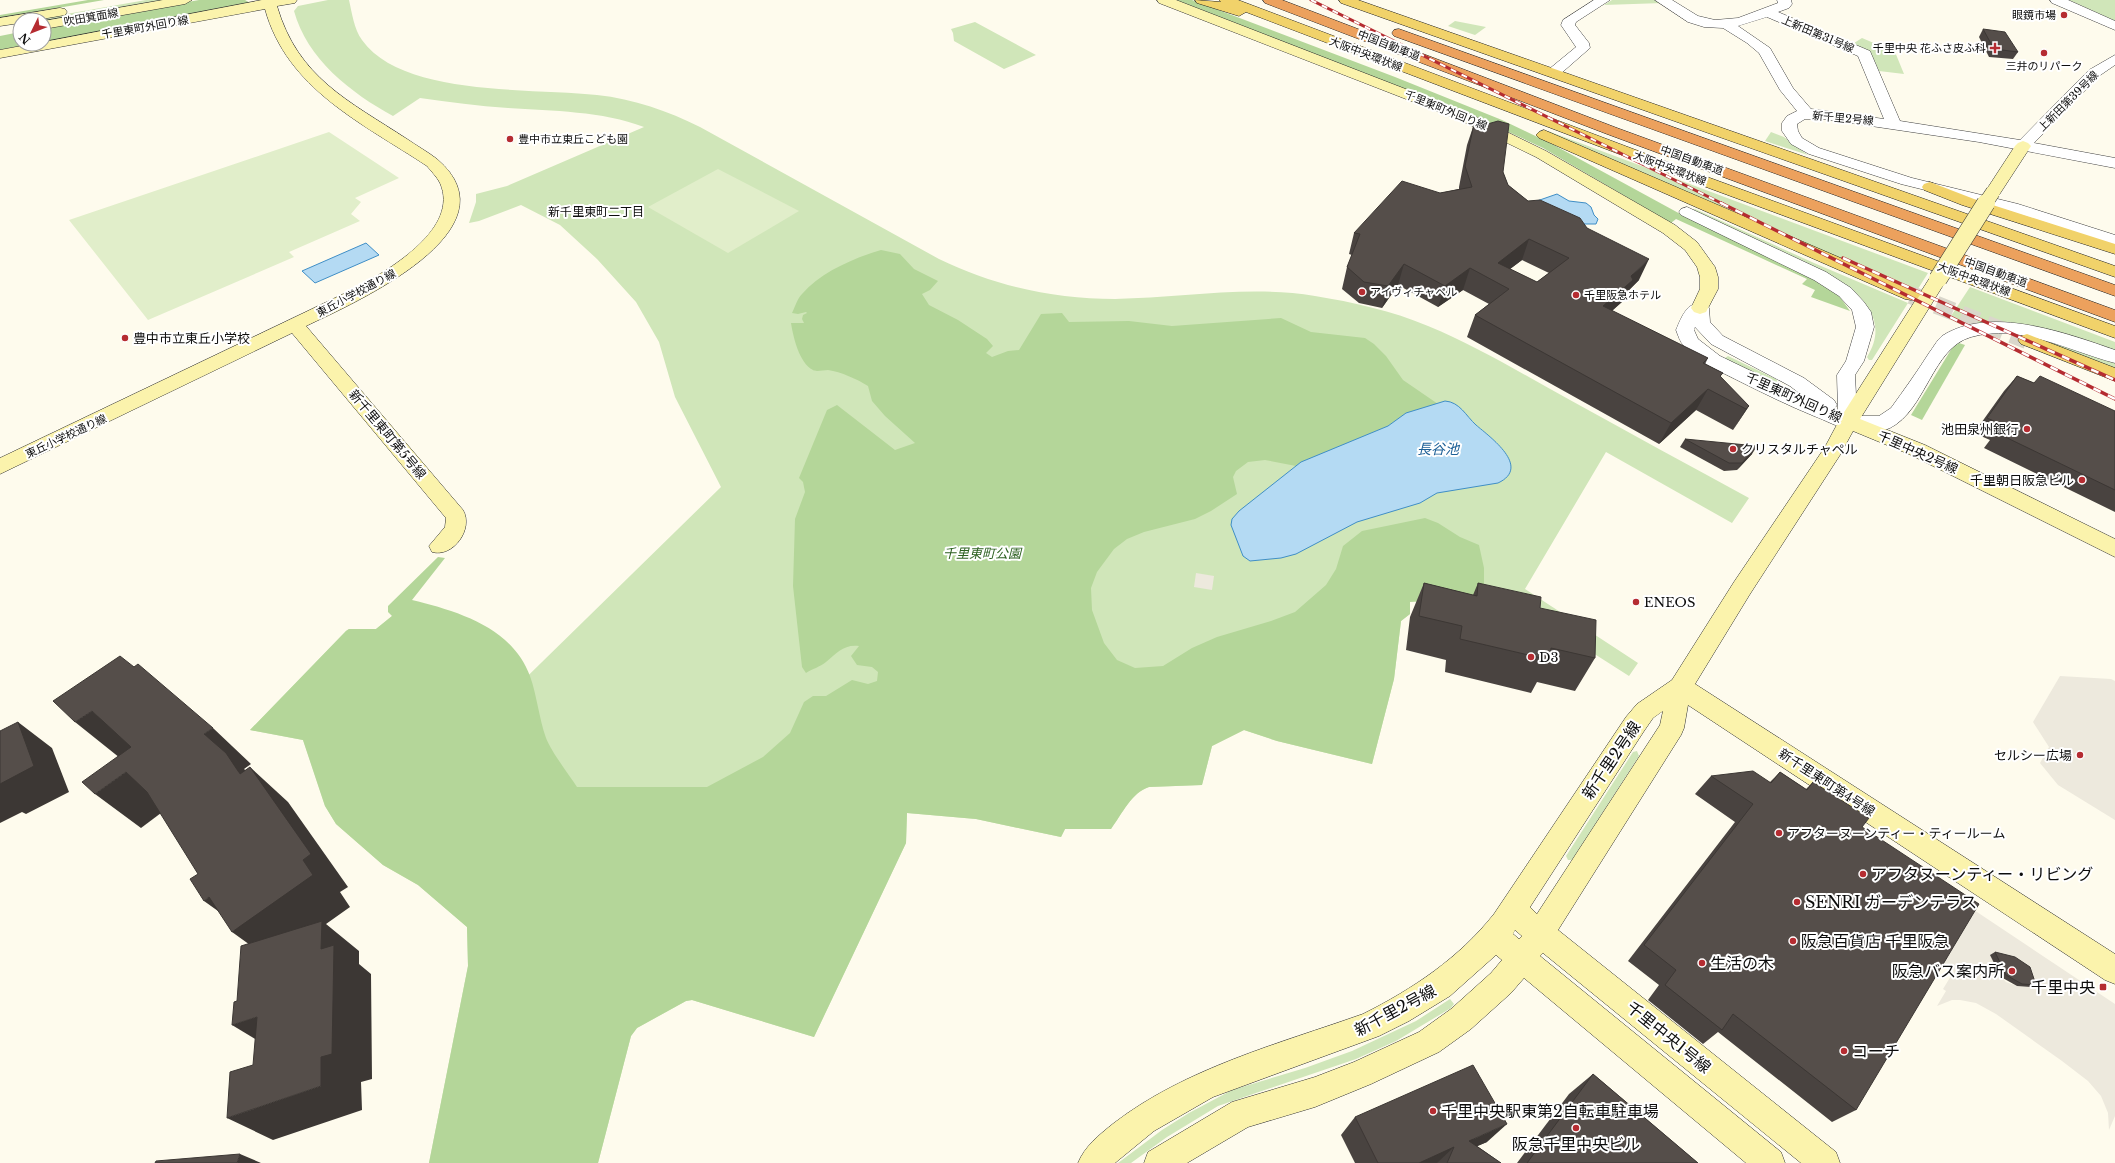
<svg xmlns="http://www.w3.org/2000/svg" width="2115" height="1163" font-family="'Libre Baskerville','Noto Sans JP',serif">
	<rect width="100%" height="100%" fill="#fefbed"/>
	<g fill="#d0e6b9">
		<path d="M146 0H165L44 21 32 20Z"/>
		<path d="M328 0H349C352 13 354 29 362 40 402 97 534 88 597 95 634 99 668 111 700 127L939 259C995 286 1053 299 1115 299 1181 298 1249 285 1315 296 1352 302 1393 311 1428 326 1477 346 1524 375 1570 400 1630 433 1690 466 1749 498L1732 523 1606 452 1525 589 1638 663 1629 676 1505 597 1410 601V614L1401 621 1394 679 1372 764 1277 741 1244 730 1212 746 1202 785 1149 787C1132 792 1122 814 1111 829H1065L1061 837 976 819 907 813 906 843 814 1037 692 1000 686 1001 637 1028 631 1036 598 1163H429L468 966 467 927 418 885 383 865 336 824 325 806 303 740 250 730 346 631 349 629H376L392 616 502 701 721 487 675 397 659 342 636 302 597 259 560 225 521 205 479 221 469 223 476 202V194L507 186 644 127C602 111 553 111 508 108 478 106 449 102 420 98L393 116C351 93 307 59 294 11L298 6Z"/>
		<path d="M1612 0H1657L1663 3 1604 5Z"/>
		<path d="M2069 0H2115V21Z"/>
		<path d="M1455 21 1486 27 1475 35 1448 26Z"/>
		<path d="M975 22 1036 55 1004 69 954 41 953 33 951 29Z"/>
		<path d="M1862 38 1895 52 1904 74 1879 71 1871 53 1851 45Z"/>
		<path d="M1546 131H1548L1928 273 1916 292Z"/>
		<path d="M1771 132 1784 137 1808 155 1765 141Z"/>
		<path d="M1692 209H1695L1814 263 1908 303 1872 360H1869L1867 357C1883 331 1875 311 1854 291Z"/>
		<path d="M1970 287 2115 342V352L1993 323 1962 325 1949 319Z"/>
		<path d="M2036 338 2115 362V370Z"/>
		<path d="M1728 356 1776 379 1777 381 1775 384 1727 361 1725 358Z"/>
		<path d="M1637 751 1639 756 1572 860H1568L1566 856 1633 752Z"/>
		<path d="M1450 999 1454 1004 1451 1008 1396 1041 1356 1059 1218 1106 1167 1137 1131 1163H1118L1162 1130 1189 1113 1232 1090 1305 1068 1352 1051 1416 1021Z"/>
	</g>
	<g fill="#b4d699">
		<path d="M88 0H104L0 18V15Z"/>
		<path d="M199 0H245L252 4 44 42V28Z"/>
		<path d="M1174 0H1192L1395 77 1502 120 1552 144 1684 216 1817 280 1840 297 1850 311 1811 297 1815 290 1802 284 1807 279 1676 219 1671 223 1543 148 1474 116Z"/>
		<path d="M20 32V44H31L0 50V36Z"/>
		<path d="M881 250 900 254 914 269 938 281 930 290 922 294 929 305 958 320 987 339 993 346 986 353 992 357 1008 351 1019 350 1041 314 1062 313 1069 322 1129 321 1172 326 1281 318 1311 332 1365 338 1374 344 1386 356 1403 380 1438 404 1406 413 1388 426 1296 466 1265 460 1248 462 1236 471 1233 477 1237 494 1211 511 1195 519 1144 532 1127 539 1114 549 1097 572 1091 588 1092 610 1104 643 1117 660 1135 668 1163 666 1192 648 1217 637 1271 621 1295 612 1326 585 1336 569 1343 546 1362 531 1425 518 1438 523 1460 537 1479 545 1484 568V584L1505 597 1410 602V614L1401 621 1394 679 1372 764 1277 741 1244 730 1212 746 1202 785 1149 787C1132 792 1122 814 1111 829H1065L1061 837 976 819 907 813 906 843 814 1037 692 1000 686 1001 637 1028 631 1036 598 1163H429L468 966 467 927 418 885 383 865 336 824 325 806 303 740 250 730 346 631 349 629H376L392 616 388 612V606L438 557 445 558 412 600C457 611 512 627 530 676 537 696 539 718 546 738 552 753 568 773 577 787H707L763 757 790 733 804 702 813 696H826L852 680 868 684 877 681 878 672 872 667 857 665 851 656 859 646C844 644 837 653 826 662 820 667 812 669 806 673L802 667 793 586 795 519 805 492 803 482 799 478 827 410 837 405 895 450 915 443 885 416 872 401 868 386C857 379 841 372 828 370 823 370 816 372 813 370 799 363 793 336 791 323H804L802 319 803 315 807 313 806 312 798 314 792 313C795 307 797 299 802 294 821 272 854 258 881 250Z"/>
		<path d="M1959 343 1965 345 1922 420 1911 415 1952 348Z"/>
	</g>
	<g fill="#e1eeca">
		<path d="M329 132 399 178 355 198 361 202 351 214 360 221 289 252 294 257 148 320 69 220Z"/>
		<path d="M718 169 799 211 728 253 648 207Z"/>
	</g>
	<g fill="#ede9dd" fill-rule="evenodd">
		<path d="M1196 573 1214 576 1212 590 1194 587Z"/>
		<path d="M2060 676 2111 679 2115 681V820L2058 785 2040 763 2049 747 2033 722Z"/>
		<path d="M1968 906 2115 1004V1116L2109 1130 2108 1113 2101 1096 2088 1081 2062 1061 1996 1014 1976 1003 1960 1000H1952L1937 1006 1946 991 1943 989 1954 971 1937 959ZM1996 964 2025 986H2017L2006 982 1998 973Z"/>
	</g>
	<g fill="#b4daf3" stroke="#3f8ec6">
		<path d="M1557 194 1569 201 1586 203 1591 207 1594 215 1598 219 1596 224H1583L1534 202Z"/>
		<path d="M366 243 379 255 315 283 302 271Z"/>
		<path d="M1445 401C1460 402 1466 416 1476 425 1490 437 1532 467 1498 483L1437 493 1420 503 1357 522 1296 554 1281 558 1250 561 1243 556 1231 525 1232 519 1239 511 1301 462 1388 426 1406 413Z"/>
	</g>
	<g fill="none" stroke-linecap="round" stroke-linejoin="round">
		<path stroke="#dad7cb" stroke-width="18" stroke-dasharray="18 9" stroke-linecap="butt" d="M1911 295 2027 340"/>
		<defs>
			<g id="street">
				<path d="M1594 0H1610L1576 22 1575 25 1589 43 1590 48 1558 76H1548L1546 73 1548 70 1576 47 1561 25 1563 20Z"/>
				<path d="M1655 0H1672L1698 16 1715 20 1738 18 1778 3 1777 0H1791L1792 4 1789 8 1778 12 1870 51 1900 121 2020 140 2089 70 2115 55V65L2099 76 2034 143 2115 158V168L1979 142 1824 119H1805L1797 124 1798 131 1802 138 1819 148 1912 178 2018 204 2115 235V245L2006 210 1901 184 1809 154 1791 144 1782 131V123L1787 116 1797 111 1780 90 1759 53 1747 43 1723 28 1704 27 1688 22ZM1767 17 1858 56 1884 119 1811 109 1793 88 1770 48 1738 26Z"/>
				<path d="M2050 0H2068L2115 21V30L2052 3Z"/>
				<path d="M1687 207 1826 272 1851 288 1864 302 1871 312 1874 327 1864 361 1855 375 1857 416H1879L1891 408C1904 390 1917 372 1929 353 1933 348 1937 340 1942 336 1990 305 2066 333 2115 350V363C2069 351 2020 323 1971 337 1932 348 1926 410 1890 428 1880 433 1859 430 1848 429 1837 427 1825 420 1814 416 1787 405 1761 392 1735 379 1717 370 1697 361 1684 346 1680 342 1678 335 1676 330 1682 316 1688 299 1706 304L1709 308 1710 322 1723 336 1804 378 1834 400 1837 405 1834 409 1838 410 1837 375 1846 361 1856 327 1852 310 1839 296 1814 280 1681 215 1679 212 1681 209ZM1695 327 1711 344 1790 386 1803 396 1720 356 1698 339 1694 330Z"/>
			</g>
			<g id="secondary">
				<path d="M163 0H192L185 4 44 29V21Z"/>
				<path d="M262 0H297L295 3 277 6C298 78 349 101 407 139 417 146 428 152 437 159 520 230 354 303 306 326L463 510C474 529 453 558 432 552L429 546 445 527 446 518 292 333 0 474V458L360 286C391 268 460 228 440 183 437 177 431 171 427 166 362 123 287 89 265 9L0 58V50L32 44H44V42Z"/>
				<path d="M1157 0H1176L1470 114 1546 151 1675 225 1697 242 1715 267 1718 277V289L1706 312 1700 314 1694 312 1691 308 1700 289V277L1697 267 1685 250 1663 233 1536 157 1460 120 1159 3Z"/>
				<path d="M60 8 65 9 67 12 65 15 36 20H20V23L0 26V18Z"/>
				<path d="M2023 141 2028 143 2031 146 2001 192 1999 195H1987L1985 192 2015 146 2018 143Z"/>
				<path d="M1938 274 1944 275 1947 279 1860 419 1925 445 2115 539V557L1911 455 1853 431 1840 455 1750 594 1695 684 2115 954V984L2105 980 1688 705 1684 728 1681 735 1558 930 1836 1152 1840 1163H1801L1543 953 1540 956 1781 1152 1785 1163H1746L1524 978 1511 993 1471 1029 1439 1052 1371 1084 1315 1107 1248 1127 1187 1163H1144L1148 1152 1232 1102 1315 1077 1354 1062 1419 1032 1451 1009 1491 973 1502 960 1496 955 1450 996 1409 1021 1379 1036 1213 1097 1154 1131 1115 1163H1078C1085 1146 1099 1135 1114 1123 1186 1068 1278 1044 1363 1014 1413 989 1459 958 1494 914L1626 717 1637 704 1672 680 1734 582 1825 447 1841 417 1929 279 1932 275ZM1663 711 1660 725 1537 914 1530 907 1644 731 1653 718ZM1515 930 1522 936 1519 939 1513 934Z"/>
			</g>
			<g id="primary">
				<path d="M1195 0 1221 2 1219 0H1238L1710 178 2115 326V338L1698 184 1246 12 1239 16 1197 3Z"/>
				<path d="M1339 0H1358L2115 266V277L1341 3Z"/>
				<path d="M1544 130 1917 291 1920 295 1917 299 1911 300 1905 299 1539 138 1536 135 1539 132Z"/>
				<path d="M1930 182 1974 199 2115 244V254L1962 205 1924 190 1922 187 1924 184Z"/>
				<path d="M2027 334 2115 368V381L2021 344 2018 340 2021 336Z"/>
			</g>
			<g id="highway">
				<path d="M1263 0H1282L1617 128 2115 310V322L1607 134 1265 3Z"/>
				<path d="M1399 29 2115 285V296L1394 36 1392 33 1394 30Z"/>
			</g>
		</defs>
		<use href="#street" stroke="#404040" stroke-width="1"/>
		<use href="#secondary" stroke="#2f2f2f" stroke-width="1"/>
		<use href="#primary" stroke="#1e1e1e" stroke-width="1"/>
		<use href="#highway" stroke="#1e1e1e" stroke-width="1"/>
		<use href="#street" fill="#fff" fill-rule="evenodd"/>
		<use href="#secondary" fill="#fbf3ac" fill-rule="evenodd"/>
		<use href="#primary" fill="#f1d26a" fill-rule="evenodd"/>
		<use href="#highway" fill="#eca15d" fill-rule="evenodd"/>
		<defs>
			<path id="rail-far1" d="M1311 0 1723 204"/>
			<g id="rail">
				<path d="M1721 203 2115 399"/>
				<path d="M1843 258 2115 380"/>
			</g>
		</defs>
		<use href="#rail-far1" stroke="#b52c31" stroke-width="3"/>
		<use href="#rail" stroke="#b52c31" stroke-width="3.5"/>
		<use href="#rail-far1" stroke="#fff" stroke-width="2" stroke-dasharray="6" stroke-linecap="butt"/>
		<use href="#rail" stroke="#fff" stroke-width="2.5" stroke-dasharray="8" stroke-linecap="butt"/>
		<defs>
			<path id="secondary-bridge-far1" d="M1985 204 1993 192"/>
			<path id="secondary-bridge" d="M1938 279 1986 203"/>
		</defs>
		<use href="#secondary-bridge-far1" stroke="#2f2f2f" stroke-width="15" stroke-linecap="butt"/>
		<use href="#secondary-bridge" stroke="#2f2f2f" stroke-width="19" stroke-linecap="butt"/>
		<use href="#secondary-bridge-far1" stroke="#fbf3ac" stroke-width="14"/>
		<use href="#secondary-bridge" stroke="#fbf3ac" stroke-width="18"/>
	</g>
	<g fill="#494340" fill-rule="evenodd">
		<path d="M1983 29 2018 52 2013 59 1989 57 1979 37Z"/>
		<path d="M1474 124 1503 172 1508 185 1528 201 1587 228 1639 280 1628 291 1623 301 1612 311 1708 358 1705 364 1723 373 1720 377 1749 406 1733 430 1696 410 1659 444 1467 337 1475 315 1489 304 1463 290 1438 307 1398 285 1382 308 1359 303 1342 289 1347 267 1352 255 1349 254 1354 233 1440 193 1459 189V187L1467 145ZM1522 260 1549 273 1537 282 1510 269Z"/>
		<path d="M2017 376 2034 383 2115 411V512L1984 448 1990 440 1974 433 2004 391Z"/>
		<path d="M1685 439 1752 454 1737 470 1724 471 1680 447Z"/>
		<path d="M1424 583 1473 595 1478 583 1540 608 1595 658 1575 691 1537 682 1531 693 1445 672 1446 660 1406 650 1410 617Z"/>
		<path d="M1780 772 1806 789 1813 782 1862 827 1856 1110 1832 1122 1718 1032 1703 1044 1648 1000 1659 985 1628 961 1735 822 1695 794 1711 776 1770 782Z"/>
		<path d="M1995 952 2036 985 2031 987 2017 986 2001 977 1990 955Z"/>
		<path d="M1593 1074 1698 1163H1517L1569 1094Z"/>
		<path d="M1355 1117 1487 1142 1477 1146 1501 1163H1355L1341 1135Z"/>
	</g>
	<g fill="#3c3734">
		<path d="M1529 239 1522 260 1494 281 1498 263Z"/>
		<path d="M1649 259 1639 280 1628 291 1623 301 1593 327 1603 306 1631 276Z"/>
		<path d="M1404 264 1398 285 1382 308 1388 286Z"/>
		<path d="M1470 268 1463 290 1438 307 1445 286Z"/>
		<path d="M1708 389 1696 410 1659 444 1671 423Z"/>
		<path d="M1749 406 1733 430 1746 409Z"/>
		<path d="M1757 446 1752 454 1737 470 1742 463Z"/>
		<path d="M92 711 135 747 120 758 75 722Z"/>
		<path d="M18 722 52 748 69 792 26 814 22 812 0 823V784Z"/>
		<path d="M213 728 251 764 244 769 265 788 240 774 204 734Z"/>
		<path d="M250 767 288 802 348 887 340 892 350 907 326 924 359 951V964L371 974 372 1079 361 1082 362 1110 273 1140 227 1118 321 1086 274 962 232 932 239 926 204 901 209 897 303 860Z"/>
		<path d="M126 772 169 807 141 828 95 794Z"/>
		<path d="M257 1017 277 1052 232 1025Z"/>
		<path d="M1507 1124 1487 1142 1450 1158 1469 1141Z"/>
		<path d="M1454 1147 1437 1163H1419Z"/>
		<path d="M240 1154 261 1163H237Z"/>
	</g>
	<g fill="#554e4a" stroke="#3c3734" fill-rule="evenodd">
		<path d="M1983 29 2005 32 2018 52 1994 49Z"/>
		<path d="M1498 121 1509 124 1503 172 1508 185 1528 201 1540 200 1580 218 1587 228 1649 259 1631 276 1633 280 1603 306 1708 358 1703 363 1723 373 1720 376 1749 406 1746 409 1708 389 1671 423 1475 315 1509 289 1470 268 1445 286 1404 264 1388 286 1364 282 1347 267 1360 234 1354 233 1402 181 1440 193 1472 187 1465 166 1474 124 1484 125ZM1529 239 1569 258 1537 282 1498 263Z"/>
		<path d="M2017 376 2034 383 2040 376 2115 411V490L1997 433 2003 425 1987 418Z"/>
		<path d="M1685 439 1757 446 1742 463H1729Z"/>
		<path d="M1424 583 1477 596 1478 583 1541 597 1540 608 1596 620 1595 658 1551 648 1550 660 1460 639 1462 626 1419 616Z"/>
		<path d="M120 656 134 667 138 664 213 728 204 734 226 753 240 774 250 767 311 854 303 860 313 875 232 932 209 897 204 901 190 879 198 874 147 792 126 772 95 794 82 782 131 747 92 711 75 722 53 701Z"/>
		<path d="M18 722 34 766 0 784V731Z"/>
		<path d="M1753 771 1771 783 1780 772 1807 790 1813 782 1869 818 1862 827 1979 904 1856 1110 1733 1014 1722 1030 1665 985 1676 970 1644 945 1753 804 1711 776Z"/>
		<path d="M322 921 321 949 334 945 332 1054 321 1057V1086L227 1118 230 1072 253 1065 257 1017 232 1025 234 1002 237 1001 241 946Z"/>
		<path d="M1995 952 2015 957 2030 967 2036 985 2022 984 2006 975Z"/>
		<path d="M1473 1065 1507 1124 1469 1141 1501 1163H1447L1454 1147 1419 1163H1378L1355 1117Z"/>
		<path d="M1593 1074 1698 1163H1527Z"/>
		<path d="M240 1154 237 1163H155L156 1161Z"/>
	</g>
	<g fill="#b52c31" stroke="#fff" stroke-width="1.5">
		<circle cx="2064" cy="15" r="4"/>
		<path d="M1993 42h4v4h4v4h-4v4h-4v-4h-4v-4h4z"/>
		<circle cx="2044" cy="53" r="4"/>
		<circle cx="510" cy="139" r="4"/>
		<circle cx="1362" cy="292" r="4"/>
		<circle cx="1576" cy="295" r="4"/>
		<circle cx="125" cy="338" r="4"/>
		<circle cx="2027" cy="429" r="4"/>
		<circle cx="1733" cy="449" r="4"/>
		<circle cx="2082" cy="480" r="4"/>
		<circle cx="1636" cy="602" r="4"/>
		<circle cx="1531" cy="657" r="4"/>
		<circle cx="2080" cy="755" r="4"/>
		<circle cx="1779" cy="833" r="4"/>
		<circle cx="1863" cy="874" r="4"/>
		<circle cx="1797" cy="902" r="4"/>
		<circle cx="1793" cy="941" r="4"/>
		<circle cx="1702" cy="963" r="4"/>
		<circle cx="2012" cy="971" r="4"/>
		<rect x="2099" y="983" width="8" height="8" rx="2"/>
		<circle cx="1844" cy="1051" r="4"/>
		<circle cx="1433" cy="1111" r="4"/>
		<circle cx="1576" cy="1128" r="4"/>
	</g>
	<g text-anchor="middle" stroke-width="4" stroke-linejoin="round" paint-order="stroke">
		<g font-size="11" fill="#0d0d0d" stroke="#fff" text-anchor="start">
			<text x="2056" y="19" text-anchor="end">眼鏡市場</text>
			<text x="1986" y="52" text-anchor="end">千里中央 花ふさ皮ふ科</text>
			<text x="2044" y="70" text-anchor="middle">三井のリパーク</text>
			<text x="518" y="143">豊中市立東丘こども園</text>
			<text x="1370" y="296">アイヴィチャペル</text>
			<text x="1584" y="299">千里阪急ホテル</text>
		</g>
		<g font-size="11" fill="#0d0d0d" stroke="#fff">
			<text transform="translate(91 17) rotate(-10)" y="4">吹田箕面線</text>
			<text transform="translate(145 27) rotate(-10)" y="4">千里東町外回り線</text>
			<text transform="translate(1818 34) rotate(23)" y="4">上新田第31号線</text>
			<text transform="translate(1389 45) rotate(21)" y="4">中国自動車道</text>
			<text transform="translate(1366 54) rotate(21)" y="4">大阪中央環状線</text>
			<text transform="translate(2068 101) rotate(-45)" y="4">上新田第39号線</text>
			<text transform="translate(1446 110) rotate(22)" y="4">千里東町外回り線</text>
			<text transform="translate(1843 118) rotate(5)" y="4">新千里2号線</text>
			<text transform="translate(1692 160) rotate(20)" y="4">中国自動車道</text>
			<text transform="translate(1670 168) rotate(21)" y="4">大阪中央環状線</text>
			<text transform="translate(1996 272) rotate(20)" y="4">中国自動車道</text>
			<text transform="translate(1974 279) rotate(20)" y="4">大阪中央環状線</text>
			<text transform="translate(356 293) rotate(-28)" y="4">東丘小学校通り線</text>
			<text transform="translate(66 436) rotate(-25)" y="4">東丘小学校通り線</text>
		</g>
		<g font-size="12" fill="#0d0d0d" stroke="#fff">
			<text x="596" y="216">新千里東町二丁目</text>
		</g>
		<g font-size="13" fill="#0d0d0d" stroke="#fff" text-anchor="start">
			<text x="133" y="343">豊中市立東丘小学校</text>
			<text x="2019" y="434" text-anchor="end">池田泉州銀行</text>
			<text x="1741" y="454">クリスタルチャペル</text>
			<text x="2074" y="485" text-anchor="end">千里朝日阪急ビル</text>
			<text x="1644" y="607">ENEOS</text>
			<text x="1539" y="662">D3</text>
			<text x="2072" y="760" text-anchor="end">セルシー広場</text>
			<text x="1787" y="838">アフターヌーンティー・ティールーム</text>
		</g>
		<g font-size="13" fill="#0d0d0d" stroke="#fff">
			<text transform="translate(1794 397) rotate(24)" y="5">千里東町外回り線</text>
			<text transform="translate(388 434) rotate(50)" y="5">新千里東町第5号線</text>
			<text transform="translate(1918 452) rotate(24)" y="5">千里中央2号線</text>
			<text transform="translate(1827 782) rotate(33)" y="5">新千里東町第4号線</text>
		</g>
		<g font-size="13" font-style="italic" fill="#2d6121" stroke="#fff">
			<text x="982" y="558">千里東町公園</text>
		</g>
		<g font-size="14" font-style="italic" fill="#1d6097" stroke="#fff">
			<text x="1438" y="454">長谷池</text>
		</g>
		<g font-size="16" fill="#0d0d0d" stroke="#fff">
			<text transform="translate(1611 760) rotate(-56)" y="6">新千里2号線</text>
			<text transform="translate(1395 1010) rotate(-28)" y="6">新千里2号線</text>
			<text transform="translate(1669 1037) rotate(39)" y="6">千里中央1号線</text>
		</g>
		<g font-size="16" fill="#0d0d0d" stroke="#fff" text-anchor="start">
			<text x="1871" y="880">アフタヌーンティー・リビング</text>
			<text x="1805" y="908">SENRI ガーデンテラス</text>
			<text x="1801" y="947">阪急百貨店 千里阪急</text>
			<text x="1710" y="969">生活の木</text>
			<text x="2004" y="977" text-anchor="end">阪急バス案内所</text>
			<text x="2095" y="993" text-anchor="end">千里中央</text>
			<text x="1852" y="1057">コーチ</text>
			<text x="1441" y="1117">千里中央駅東第2自転車駐車場</text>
			<text x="1576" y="1150" text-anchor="middle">阪急千里中央ビル</text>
		</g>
	</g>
	<g transform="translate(32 32) rotate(227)"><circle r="19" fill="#ffffff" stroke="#9e9e9e"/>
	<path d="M0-3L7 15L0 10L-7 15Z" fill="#b52c31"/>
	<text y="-6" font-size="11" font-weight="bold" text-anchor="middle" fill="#0d0d0d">N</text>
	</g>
</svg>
